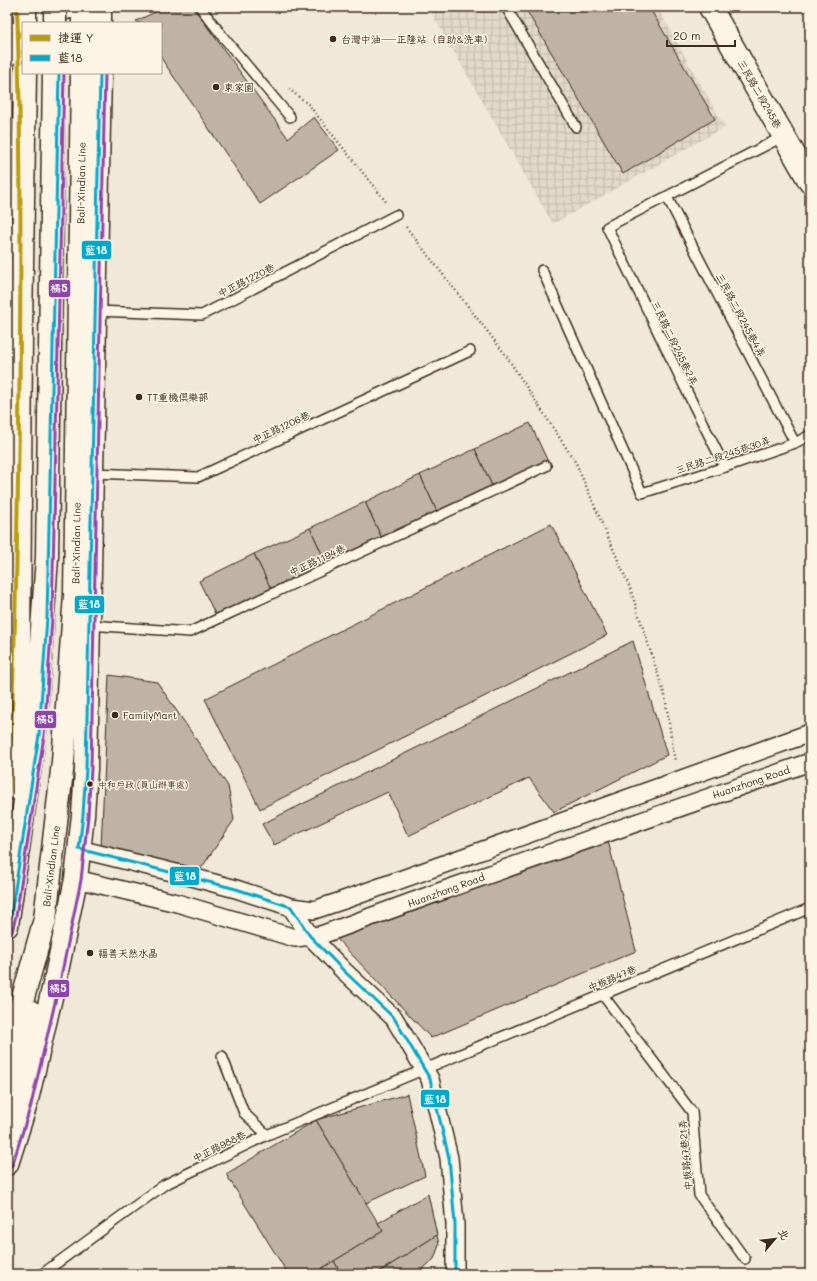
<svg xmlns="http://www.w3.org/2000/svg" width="817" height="1281" font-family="Mali,'LXGW WenKai TC',sans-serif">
	<defs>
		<pattern id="industrial-grid" width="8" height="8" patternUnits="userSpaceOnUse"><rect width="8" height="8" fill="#e1d9c9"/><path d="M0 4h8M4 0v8" fill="none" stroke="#c2baac"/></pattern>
	</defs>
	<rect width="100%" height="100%" fill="#f0e9d9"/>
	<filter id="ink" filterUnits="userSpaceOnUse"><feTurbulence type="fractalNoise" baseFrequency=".025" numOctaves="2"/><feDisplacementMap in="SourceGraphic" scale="8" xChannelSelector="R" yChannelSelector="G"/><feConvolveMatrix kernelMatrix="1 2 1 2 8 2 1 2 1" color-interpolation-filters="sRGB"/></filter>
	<g filter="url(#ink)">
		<path fill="url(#industrial-grid)" d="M428 7H657L725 127 553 224Z"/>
		<g fill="#beb3a4" stroke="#3b2a1e">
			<path d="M166 7H193L288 138 314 117 339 150 260 204 161 58V23H138L136 21Z"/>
			<path d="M527 7H649L715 119 623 174 525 8Z"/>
			<path d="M530 423 549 464 494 490 475 449Z"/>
			<path d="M475 449 494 490 439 516 420 475Z"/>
			<path d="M420 475 439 516 384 543 365 502Z"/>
			<path d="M365 502 384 543 329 569 310 528Z"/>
			<path d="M551 524 607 635 260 809 205 699Z"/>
			<path d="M310 528 329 569 274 595 254 554Z"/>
			<path d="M254 554 274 595 219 622 199 581Z"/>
			<path d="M633 641 667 755 554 812 529 778 408 836 388 792 274 845 262 824Z"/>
			<path d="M109 675 157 682 228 786 234 820 198 873 101 847Z"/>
			<path d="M608 841 636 951 431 1038 337 939Z"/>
			<path d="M407 1094 425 1176 366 1203 316 1120Z"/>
			<path d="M316 1120 383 1231 313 1274H288L226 1174Z"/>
			<path d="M428 1194 437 1235 376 1274H341L334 1261 383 1231 378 1223Z"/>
			<path d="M437 1235 439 1245 434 1259 418 1273V1274H376Z"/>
			<path d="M334 1261 341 1274H313Z"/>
		</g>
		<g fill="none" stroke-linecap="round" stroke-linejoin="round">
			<defs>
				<g id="service">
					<path d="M200 7 224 38 290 117"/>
					<path d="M506 7 576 127"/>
					<path d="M667 197 795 443"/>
					<path d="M542 270 642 493 725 467 795 443 810 435"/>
					<path d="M95 311 202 315 396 215"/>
					<path d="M725 467 694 406 607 227 784 136"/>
					<path d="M92 473 198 477 470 351"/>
					<path d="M89 625 190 632 546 466"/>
					<path d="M602 994 692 1112 699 1195 745 1259"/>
					<path d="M222 1056 244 1113 267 1135"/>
					<path d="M42 1274 164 1185 267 1135 810 908"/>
				</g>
				<g id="minor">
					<path d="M79 849 188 876 236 889 291 907 314 910 341 901 810 733"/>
					<path d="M76 879 177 903 295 938 321 935 439 892 810 762"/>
					<path d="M291 907 310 936 344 971 394 1018 430 1079 449 1158 455 1224V1274"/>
				</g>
				<g id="tertiary">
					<path d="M710 7 810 182"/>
					<path d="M7 27 30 16 70 7"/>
				</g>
				<g id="secondary">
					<path d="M100 7V23"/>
					<path d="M7 55 23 28"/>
					<path d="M7 1164 26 1104 56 976 76 879 83 815 86 769 100 73"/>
				</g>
				<g id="trunk">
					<path d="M83 23V7"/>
					<path d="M15 788 19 656 21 329 25 73"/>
					<path d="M7 926 35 731 47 557 54 73"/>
					<path d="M7 1055 45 919 63 762 75 595 82 73"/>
					<path d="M7 1110 26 1046 31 1012"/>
				</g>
			</defs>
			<use href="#service" stroke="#3b2a1e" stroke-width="12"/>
			<use href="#minor" stroke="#3b2a1e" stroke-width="20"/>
			<use href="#tertiary" stroke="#3b2a1e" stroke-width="25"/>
			<use href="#secondary" stroke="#3b2a1e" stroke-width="25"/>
			<use href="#trunk" stroke="#3b2a1e" stroke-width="25"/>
			<g stroke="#3b2a1e" stroke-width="2.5" stroke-dasharray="1 3" stroke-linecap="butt">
				<path d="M289 89 308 104 387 203"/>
				<path d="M406 227 505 354 576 463 630 588 665 696 675 762"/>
			</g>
			<use href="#service" stroke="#fcf5e5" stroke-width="9"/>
			<use href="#minor" stroke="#fcf5e5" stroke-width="17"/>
			<use href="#tertiary" stroke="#fcf5e5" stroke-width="22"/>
			<use href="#secondary" stroke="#fcf5e5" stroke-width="22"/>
			<use href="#trunk" stroke="#fcf5e5" stroke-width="22"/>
			<defs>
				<g id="trunk-bridge">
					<path d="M25 23V7"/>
					<path d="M55 23V7"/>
				</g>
			</defs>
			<use href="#trunk-bridge" stroke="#3b2a1e" stroke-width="25" stroke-linecap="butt"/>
			<use href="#trunk-bridge" stroke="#fcf5e5" stroke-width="22"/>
			<defs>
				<g id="bus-1">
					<path d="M100 73 86 769 83 815 79 849 236 889 291 907 310 936 344 971 394 1018 430 1079 449 1158 455 1224V1274"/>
					<path d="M7 931 11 915 39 735 47 618 59 73"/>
				</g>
				<g id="bus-2">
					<path d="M12 932 16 916 44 736 52 618 64 73"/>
					<path d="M12 1166 31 1105 61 977 81 880 88 816 91 769 105 73"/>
				</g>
			</defs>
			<use href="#bus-1" stroke="#fcf5e5" stroke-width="6"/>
			<use href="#bus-2" stroke="#fcf5e5" stroke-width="6"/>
			<use href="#bus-1" stroke="#00a9ce" stroke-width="3"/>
			<use href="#bus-2" stroke="#8e44ad" stroke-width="3"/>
			<defs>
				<path id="metro-1" d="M7 806C15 678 17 549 19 421 21 283 22 145 17 7"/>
			</defs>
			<use href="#metro-1" stroke="#fcf5e5" stroke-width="7"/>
			<use href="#metro-1" stroke="#ba9c0a" stroke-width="4"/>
		</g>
	</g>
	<g fill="#3b2a1e" stroke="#fcf5e5" stroke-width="1.5">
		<circle cx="333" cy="39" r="4"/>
		<circle cx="216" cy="87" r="4"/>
		<circle cx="139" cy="397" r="4"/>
		<circle cx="115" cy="715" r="4"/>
		<circle cx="90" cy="784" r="3.5"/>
		<circle cx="90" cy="953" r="4"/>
	</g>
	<g text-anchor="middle" stroke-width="3" stroke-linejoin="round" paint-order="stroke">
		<g font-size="9" fill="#3b2a1e" stroke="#fcf5e5" text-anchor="start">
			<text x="98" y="788">中和戶政 (員山辦事處)</text>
		</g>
		<g font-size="10" fill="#3b2a1e" stroke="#fcf5e5" text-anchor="start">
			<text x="341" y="43">台灣中油—正隆站（自助&amp;洗車）</text>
			<text x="224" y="91">東家園</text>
			<text x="147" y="401">TT重機俱樂部</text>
			<text x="123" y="719">FamilyMart</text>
			<text x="98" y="957">福善天然水晶</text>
		</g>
		<g font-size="10" fill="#3b2a1e" stroke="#fcf5e5">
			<text transform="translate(760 94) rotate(60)" y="4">三民路二段245巷</text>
			<text transform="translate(81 183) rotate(-89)" y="4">Bali-Xindian Line</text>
			<text transform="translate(246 280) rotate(-27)" y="4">中正路1220巷</text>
			<text transform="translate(741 315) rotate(62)" y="4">三民路二段245巷4弄</text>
			<text transform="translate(675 343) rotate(64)" y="4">三民路二段245巷2弄</text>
			<text transform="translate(281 427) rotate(-25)" y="4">中正路1206巷</text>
			<text transform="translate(723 455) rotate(-18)" y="4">三民路二段245巷30弄</text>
			<text transform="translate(76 543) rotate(-89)" y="4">Bali-Xindian Line</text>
			<text transform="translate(317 560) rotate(-25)" y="4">中正路1194巷</text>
			<text transform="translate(751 782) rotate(-19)" y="4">Huanzhong Road</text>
			<text transform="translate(51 866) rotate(-83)" y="4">Bali-Xindian Line</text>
			<text transform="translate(446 890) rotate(-20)" y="4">Huanzhong Road</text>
			<text transform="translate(612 978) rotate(-23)" y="4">中板路47巷</text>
			<text transform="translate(219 1146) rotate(-26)" y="4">中正路988巷</text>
			<text transform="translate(685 1155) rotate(-95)" y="4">中板路47巷21弄</text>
		</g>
	</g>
	<g stroke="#fcf5e5" stroke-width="1.5">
		<rect x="81" y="240" width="31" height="20" rx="4" fill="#00a9ce"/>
		<rect x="48" y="279" width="23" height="19" rx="4" fill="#8e44ad"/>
		<rect x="74" y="595" width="31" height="19" rx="4" fill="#00a9ce"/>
		<rect x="34" y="710" width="23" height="19" rx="4" fill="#8e44ad"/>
		<rect x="169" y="866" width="31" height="20" rx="4" fill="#00a9ce"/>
		<rect x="47" y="979" width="23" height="19" rx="4" fill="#8e44ad"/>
		<rect x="420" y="1089" width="30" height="19" rx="4" fill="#00a9ce"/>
	</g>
	<g font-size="11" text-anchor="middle" font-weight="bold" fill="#fff">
		<text x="96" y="254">藍18</text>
		<text x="59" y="292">橘5</text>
		<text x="89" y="608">藍18</text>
		<text x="45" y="723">橘5</text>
		<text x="185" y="880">藍18</text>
		<text x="58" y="992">橘5</text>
		<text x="435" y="1103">藍18</text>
	</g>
	<rect width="817" height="1281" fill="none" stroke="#fcf5e5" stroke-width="24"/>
	<rect x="12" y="12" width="793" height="1257" fill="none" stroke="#3b2a1e" stroke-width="1.5" filter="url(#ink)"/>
	<rect x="22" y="22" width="140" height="52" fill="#fcf5e5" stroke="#afa495"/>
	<rect x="30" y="35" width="20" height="6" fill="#ba9c0a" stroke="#afa495"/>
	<text x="58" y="42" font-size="12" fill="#3b2a1e">捷運 Y</text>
	<rect x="30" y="55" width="20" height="6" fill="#00a9ce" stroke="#afa495"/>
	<text x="58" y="62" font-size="12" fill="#3b2a1e">藍18</text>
	<g transform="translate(775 1239) rotate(62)" stroke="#fcf5e5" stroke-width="3" paint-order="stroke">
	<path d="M0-3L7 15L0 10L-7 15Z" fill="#3b2a1e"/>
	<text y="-6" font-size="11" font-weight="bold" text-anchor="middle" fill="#3b2a1e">北</text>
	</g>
	<path d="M667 40v6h68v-6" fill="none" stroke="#3b2a1e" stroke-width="2"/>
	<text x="673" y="40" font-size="12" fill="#3b2a1e" stroke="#fcf5e5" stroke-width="3" paint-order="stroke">20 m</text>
</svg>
